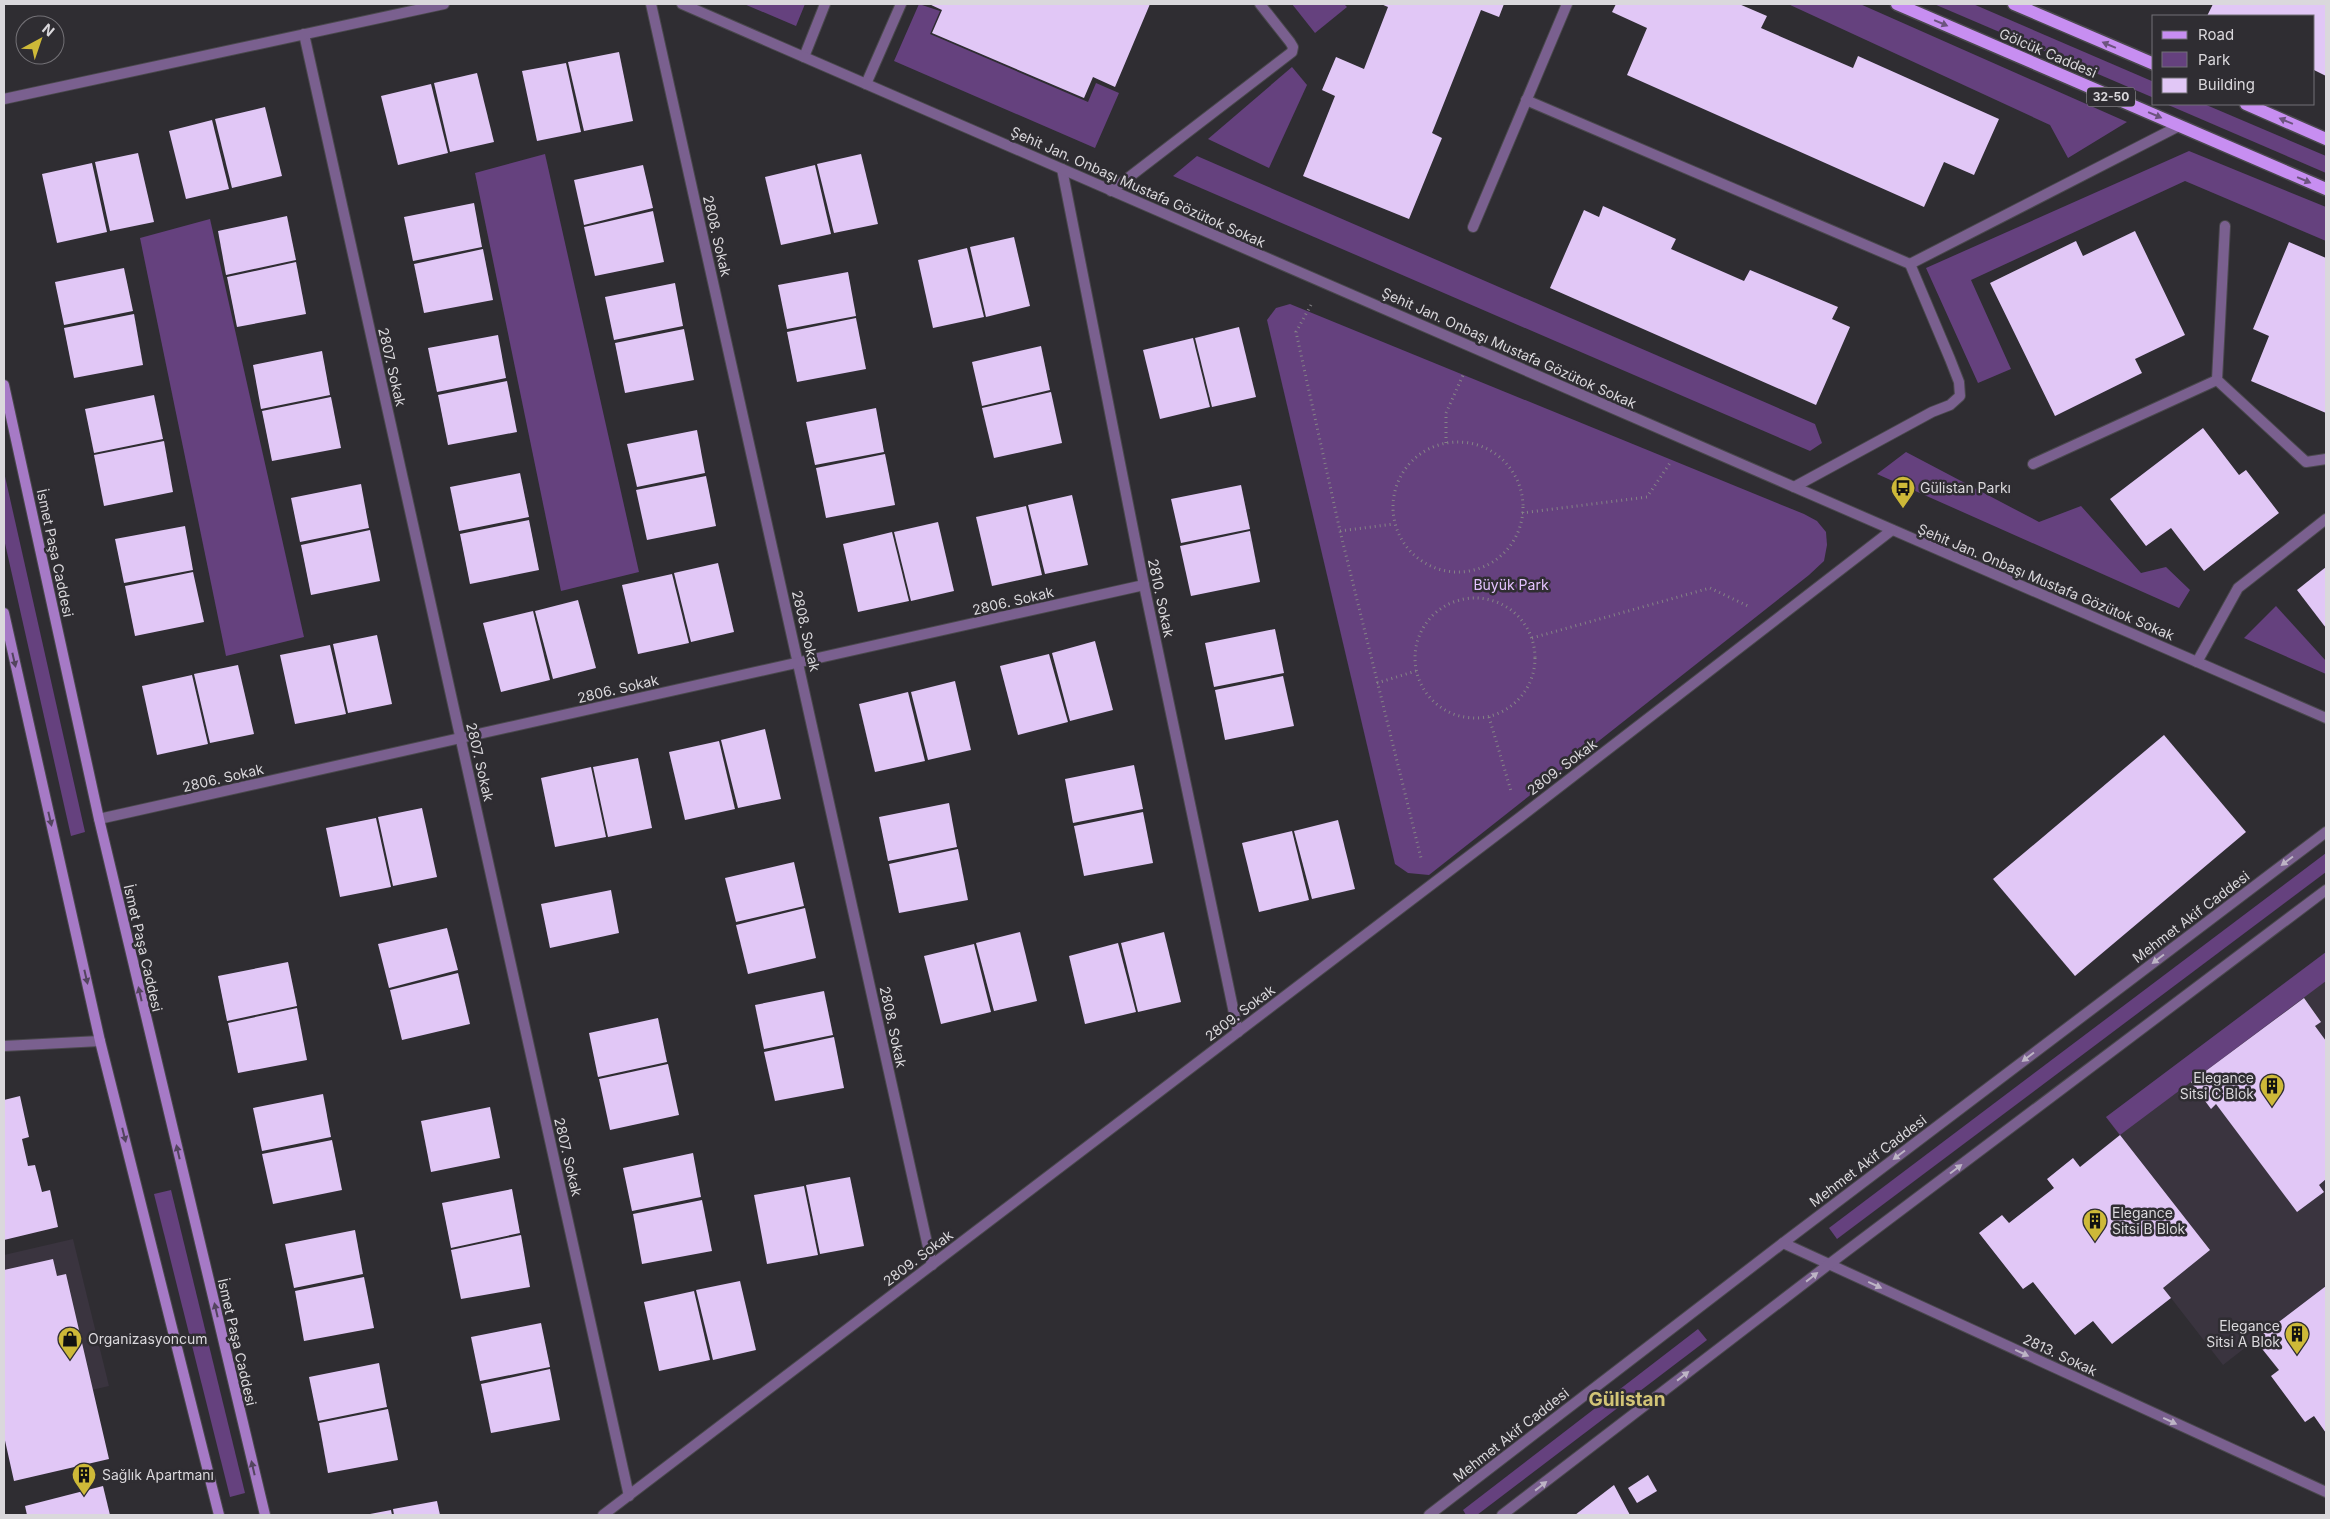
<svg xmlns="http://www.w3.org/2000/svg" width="2330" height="1519" font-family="Inter,sans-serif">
	<rect width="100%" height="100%" fill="#2f2d32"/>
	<g fill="#3a343f">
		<path d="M2326 952V1433L2314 1416 2305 1422 2271 1376 2278 1370 2255 1340 2223 1365 2171 1298 2112 1344 2093 1321 2075 1335 2033 1282 2023 1289 1979 1233 2009 1223 2054 1188 2047 1179 2073 1158 2080 1167 2120 1136 2106 1117Z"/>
		<path d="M73 1239 109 1386 4 1410V1255Z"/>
	</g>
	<g fill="#65417e">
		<path d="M744 4H805L796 26Z"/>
		<path d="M919 4 940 11 930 34 1088 102 1096 83 1119 93 1095 148 894 61Z"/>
		<path d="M1292 4H1344L1347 7 1315 33Z"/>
		<path d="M1788 4H1860L2127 122 2068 158 2050 125Z"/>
		<path d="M1934 4H1973L2154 82V98Z"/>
		<path d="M1292 67 1307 85 1269 168 1208 139Z"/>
		<path d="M2166 104H2204L2326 156V173Z"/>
		<path d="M2189 151 2326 207V241L2185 181 1971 280 2011 369 1978 383 1926 268Z"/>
		<path d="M545 154 639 572 561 591 475 173Z"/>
		<path d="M1197 156 1815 424 1822 443 1810 451 1173 176Z"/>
		<path d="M210 219 304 637 226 656 140 238Z"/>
		<path d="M1290 304 1804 514 1817 521 1826 532 1827 545 1824 561 1809 575 1429 875 1408 873 1395 864 1267 320 1276 308Z"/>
		<path d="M1906 452 2039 522 2081 506 2141 573 2166 567 2190 590 2179 608 1877 474Z"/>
		<path d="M4 472 85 832 71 836 4 539Z"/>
		<path d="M2276 606 2326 661V674L2244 638Z"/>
		<path d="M2326 853V872L1837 1239 1829 1228Z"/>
		<path d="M2326 952V981L2120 1135 2106 1117Z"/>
		<path d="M171 1190 245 1493 230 1497 154 1194Z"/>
		<path d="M1698 1329 1707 1340 1477 1515H1466L1463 1510Z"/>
	</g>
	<g fill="#e1c7f6">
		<path d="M929 4H1150L1115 87 1093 77 1084 98 932 33 942 10Z"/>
		<path d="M1381 4H1504L1499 17 1481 10 1432 133 1442 138 1409 219 1303 176 1335 96 1322 90 1336 57 1364 69 1388 7Z"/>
		<path d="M1616 4H1739L1767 16 1761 28 1853 68 1858 56 1999 119 1974 175 1944 162 1924 207 1627 75 1647 28 1612 12Z"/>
		<path d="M2213 4H2326V76L2314 70V16H2207Z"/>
		<path d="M619 52 633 121 584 131 568 62Z"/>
		<path d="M566 63 581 132 537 141 522 71Z"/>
		<path d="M477 73 494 142 450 152 434 83Z"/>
		<path d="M431 84 448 153 398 165 381 96Z"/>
		<path d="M265 107 282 176 232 188 215 119Z"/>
		<path d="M212 120 229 189 186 199 169 131Z"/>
		<path d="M138 153 154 222 110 231 95 162Z"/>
		<path d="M861 154 878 224 834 233 817 164Z"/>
		<path d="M92 163 107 232 57 243 42 174Z"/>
		<path d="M643 165 653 208 584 225 574 180Z"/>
		<path d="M815 165 831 234 781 245 765 177Z"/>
		<path d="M474 203 482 247 413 261 404 217Z"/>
		<path d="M1603 206 1676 239 1671 249 1744 281 1750 270 1838 307 1832 319 1850 327 1816 405 1550 288 1584 210 1599 217Z"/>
		<path d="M653 211 664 262 595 276 584 227Z"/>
		<path d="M287 216 296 260 226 275 218 231Z"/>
		<path d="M2135 231 2185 335 2135 359 2142 373 2055 416 1990 283 2076 241 2083 256Z"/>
		<path d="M1014 237 1030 306 986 317 970 247Z"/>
		<path d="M2289 242 2326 258V413L2251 381 2269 336 2253 329Z"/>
		<path d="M967 248 984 317 933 328 918 260Z"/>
		<path d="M483 249 493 300 424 313 414 264Z"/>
		<path d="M296 262 306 314 237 327 227 277Z"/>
		<path d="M124 268 133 311 64 325 55 282Z"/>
		<path d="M848 272 856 316 787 329 778 285Z"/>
		<path d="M675 283 683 326 614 340 605 297Z"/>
		<path d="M134 314 143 365 74 378 64 328Z"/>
		<path d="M856 318 866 369 797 382 787 332Z"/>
		<path d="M1239 327 1256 397 1212 407 1195 338Z"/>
		<path d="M684 329 694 380 625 393 615 343Z"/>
		<path d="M498 335 506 378 437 392 428 348Z"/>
		<path d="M1193 338 1210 407 1160 419 1143 350Z"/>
		<path d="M1041 346 1050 390 982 406 972 362Z"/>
		<path d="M322 351 330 395 261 409 253 365Z"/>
		<path d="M507 381 517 432 448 445 438 395Z"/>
		<path d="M1051 392 1062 443 994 458 982 408Z"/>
		<path d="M154 395 163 439 94 453 85 409Z"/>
		<path d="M331 397 341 448 272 461 262 411Z"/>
		<path d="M876 408 884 452 815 465 806 422Z"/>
		<path d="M2203 428 2239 475 2246 470 2279 513 2204 571 2171 528 2146 546 2110 499Z"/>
		<path d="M697 430 705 473 637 487 627 444Z"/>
		<path d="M164 441 173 492 104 506 94 455Z"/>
		<path d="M885 454 895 505 826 518 816 468Z"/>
		<path d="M520 473 529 517 459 531 450 487Z"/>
		<path d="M706 476 716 526 647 540 636 490Z"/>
		<path d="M361 484 369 528 300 542 291 498Z"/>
		<path d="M1241 485 1250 529 1181 543 1171 499Z"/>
		<path d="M1072 495 1088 565 1045 574 1028 505Z"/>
		<path d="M1026 506 1042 575 992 586 976 517Z"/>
		<path d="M529 520 539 570 470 584 460 534Z"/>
		<path d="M938 522 954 591 911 601 894 532Z"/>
		<path d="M185 526 193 570 124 583 115 539Z"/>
		<path d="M370 530 380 581 311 595 301 545Z"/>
		<path d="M1250 531 1260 582 1191 596 1180 546Z"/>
		<path d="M892 532 909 601 858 612 843 544Z"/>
		<path d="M718 563 734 632 691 642 674 573Z"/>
		<path d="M2326 567V628L2297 590Z"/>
		<path d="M193 572 204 622 135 636 125 586Z"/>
		<path d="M672 574 689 643 638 654 622 585Z"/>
		<path d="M578 600 596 668 553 679 535 611Z"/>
		<path d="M533 611 550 680 501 692 483 623Z"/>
		<path d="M1275 629 1284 673 1214 687 1205 643Z"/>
		<path d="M377 635 392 704 348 713 333 644Z"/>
		<path d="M1095 641 1113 710 1070 721 1052 653Z"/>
		<path d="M330 645 346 714 295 724 280 655Z"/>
		<path d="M1049 654 1068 722 1018 735 1000 666Z"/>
		<path d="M238 665 254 734 210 743 194 674Z"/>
		<path d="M192 675 208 744 157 755 142 686Z"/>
		<path d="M1283 676 1294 726 1225 740 1215 690Z"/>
		<path d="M955 681 971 750 928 760 911 692Z"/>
		<path d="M908 692 925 761 875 772 859 704Z"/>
		<path d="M765 729 781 799 738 808 721 740Z"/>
		<path d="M2164 735 2246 832 2075 976 1993 879Z"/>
		<path d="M719 741 735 809 685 820 669 752Z"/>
		<path d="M638 758 652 828 608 837 593 767Z"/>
		<path d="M1134 765 1143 809 1073 823 1065 779Z"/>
		<path d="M591 767 606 837 555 847 541 778Z"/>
		<path d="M949 803 957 847 888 861 879 817Z"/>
		<path d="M422 808 437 877 393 886 378 817Z"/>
		<path d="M1143 812 1153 863 1084 876 1074 826Z"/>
		<path d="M376 818 391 887 340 897 326 828Z"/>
		<path d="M1338 820 1355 889 1312 899 1294 831Z"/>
		<path d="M1292 831 1309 900 1259 912 1242 843Z"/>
		<path d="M958 849 968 900 899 913 889 864Z"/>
		<path d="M794 862 804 906 736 922 725 878Z"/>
		<path d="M611 890 619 933 550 948 541 904Z"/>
		<path d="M805 908 816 958 748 974 736 925Z"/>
		<path d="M447 928 458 970 389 988 378 944Z"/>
		<path d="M1020 932 1037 1001 994 1011 976 943Z"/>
		<path d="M1164 932 1181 1002 1138 1012 1121 943Z"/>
		<path d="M1118 943 1136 1012 1085 1024 1069 956Z"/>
		<path d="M974 944 991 1012 941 1024 924 956Z"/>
		<path d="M288 962 297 1006 227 1021 218 976Z"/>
		<path d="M458 973 470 1024 402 1040 390 990Z"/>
		<path d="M824 991 833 1035 764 1049 755 1005Z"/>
		<path d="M2304 998 2321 1022 2315 1026 2326 1041V1179L2319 1185 2324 1192 2297 1212 2216 1104 2211 1109 2191 1082Z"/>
		<path d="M297 1008 307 1060 238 1073 228 1023Z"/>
		<path d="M658 1018 667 1062 598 1077 589 1033Z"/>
		<path d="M834 1037 844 1088 775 1101 764 1052Z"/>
		<path d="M668 1064 679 1115 610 1130 599 1079Z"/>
		<path d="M323 1094 331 1137 262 1151 253 1108Z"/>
		<path d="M20 1096 29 1137 22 1139 28 1166 35 1165 42 1192 50 1190 58 1227 4 1240V1100Z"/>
		<path d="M490 1107 500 1158 431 1172 421 1121Z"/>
		<path d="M2120 1135 2210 1250 2163 1288 2171 1298 2112 1344 2093 1321 2075 1335 2033 1282 2023 1289 1979 1233 2002 1215 2009 1223 2054 1188 2047 1179 2073 1158 2080 1167Z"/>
		<path d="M332 1140 342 1190 273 1204 262 1154Z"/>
		<path d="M693 1153 701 1197 632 1211 623 1168Z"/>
		<path d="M850 1177 864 1246 820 1254 806 1185Z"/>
		<path d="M804 1186 818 1255 767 1264 754 1195Z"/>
		<path d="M512 1189 520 1233 451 1248 442 1203Z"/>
		<path d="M702 1200 712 1251 642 1264 633 1214Z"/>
		<path d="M355 1230 363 1274 294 1288 285 1244Z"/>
		<path d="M521 1235 530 1287 461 1299 451 1250Z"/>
		<path d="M53 1259 57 1276 66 1274 109 1459 14 1481 4 1436V1270Z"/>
		<path d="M364 1277 374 1328 304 1341 295 1291Z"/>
		<path d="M740 1281 756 1350 713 1360 696 1290Z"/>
		<path d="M2326 1286V1433L2314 1416 2305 1422 2271 1376 2279 1370 2255 1340Z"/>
		<path d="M694 1291 710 1360 659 1371 644 1302Z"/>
		<path d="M541 1323 550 1367 480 1381 471 1337Z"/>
		<path d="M379 1363 387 1407 318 1421 309 1377Z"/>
		<path d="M550 1369 560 1420 491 1433 481 1384Z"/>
		<path d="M388 1409 398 1460 328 1473 319 1423Z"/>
		<path d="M1648 1475 1657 1491 1637 1503 1628 1488Z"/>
		<path d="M1614 1485 1630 1515H1575Z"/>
		<path d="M103 1486 110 1515H27L25 1506Z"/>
		<path d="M437 1501 440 1515H394L393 1509Z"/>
		<path d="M391 1510 392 1515H370V1514Z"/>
	</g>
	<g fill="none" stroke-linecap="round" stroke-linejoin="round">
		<defs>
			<g id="service">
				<path d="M651 4 932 1265"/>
				<path d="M304 34 629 1496"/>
				<path d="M804 57 825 4"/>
				<path d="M866 84 901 4"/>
				<path d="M1526 100 1910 264"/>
				<path d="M1062 169 1144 585 1238 1032"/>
				<path d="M1111 191 1292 52 1293 47 1290 42 1260 4"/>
				<path d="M2225 226 2217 380 2306 462 2326 459"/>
				<path d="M1473 227 1567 4"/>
				<path d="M2033 464 2217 380"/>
				<path d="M1794 487 1932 412 1950 405 1960 396 1959 382 1950 359 1910 264 2179 126"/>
				<path d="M2197 662 2238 588 2326 519"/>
				<path d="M99 819 1144 585"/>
				<path d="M4 1046 100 1041"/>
			</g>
			<g id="minor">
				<path d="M682 4 2326 718"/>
				<path d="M4 99 444 4"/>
				<path d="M1783 1243 2326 1492"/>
				<path d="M603 1515 1519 818 1892 530"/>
			</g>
			<g id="tertiary">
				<path d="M1429 1515 1783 1243 2326 832"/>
				<path d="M1502 1515 1828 1265 2326 890"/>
			</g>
			<g id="secondary">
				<path d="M4 385 99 819 265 1515"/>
				<path d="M4 613 100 1041 219 1515"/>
			</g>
			<g id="primary">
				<path d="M1897 4 2326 189"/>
				<path d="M2014 4 2154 64"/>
				<path d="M2246 104 2326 139"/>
			</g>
		</defs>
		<use href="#service" stroke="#4a484d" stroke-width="12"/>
		<use href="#minor" stroke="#4a484d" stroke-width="12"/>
		<use href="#tertiary" stroke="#4a484d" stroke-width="12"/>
		<use href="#secondary" stroke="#4a484d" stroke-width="12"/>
		<use href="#primary" stroke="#4a484d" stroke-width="15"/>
		<g stroke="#858387" stroke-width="3" stroke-dasharray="1 4" stroke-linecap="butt">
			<path d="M1311 305 1296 332 1340 531 1421 858"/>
			<circle cx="1458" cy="507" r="65"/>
			<path d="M1446 443V413L1464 373"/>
			<path d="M1522 513 1647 497 1670 463"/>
			<path d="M1340 531 1394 524"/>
			<circle cx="1475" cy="658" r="60"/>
			<path d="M1532 638 1710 588 1750 607"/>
			<path d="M1377 683 1416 671"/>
			<path d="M1489 717 1511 791"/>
		</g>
		<use href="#service" stroke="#7a608f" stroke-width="10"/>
		<use href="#minor" stroke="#7a608f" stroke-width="10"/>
		<use href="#tertiary" stroke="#7a608f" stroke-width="10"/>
		<use href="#secondary" stroke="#a67ac6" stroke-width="10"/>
		<use href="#primary" stroke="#c78ef1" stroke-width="12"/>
	</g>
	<defs><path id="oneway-solid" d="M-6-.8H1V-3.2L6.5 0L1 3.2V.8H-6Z" transform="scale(1.25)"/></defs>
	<g fill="#6c547e">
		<use href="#oneway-solid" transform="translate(1941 23) rotate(23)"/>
		<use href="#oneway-solid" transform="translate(2109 45) rotate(-157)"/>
		<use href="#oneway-solid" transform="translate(2155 115) rotate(23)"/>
		<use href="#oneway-solid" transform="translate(2286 121) rotate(-157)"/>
		<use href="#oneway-solid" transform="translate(2304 180) rotate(23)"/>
	</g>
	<g fill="#53445e">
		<use href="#oneway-solid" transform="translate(14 660) rotate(77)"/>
		<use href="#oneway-solid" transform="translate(50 819) rotate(77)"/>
		<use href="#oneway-solid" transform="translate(86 977) rotate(77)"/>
		<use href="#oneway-solid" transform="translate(140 994) rotate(-103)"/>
		<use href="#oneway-solid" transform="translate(124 1135) rotate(76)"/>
		<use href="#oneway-solid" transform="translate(178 1152) rotate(-103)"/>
		<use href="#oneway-solid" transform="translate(216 1310) rotate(-103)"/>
		<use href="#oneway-solid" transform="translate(253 1468) rotate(-103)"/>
	</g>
	<g fill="#bdb4c5">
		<use href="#oneway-solid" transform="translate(2287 861) rotate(143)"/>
		<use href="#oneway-solid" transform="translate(2158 959) rotate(143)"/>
		<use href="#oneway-solid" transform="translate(2028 1057) rotate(143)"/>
		<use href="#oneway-solid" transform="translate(1899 1155) rotate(143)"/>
		<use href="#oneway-solid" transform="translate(1956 1169) rotate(-37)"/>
		<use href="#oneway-solid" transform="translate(1812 1277) rotate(-38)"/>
		<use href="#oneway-solid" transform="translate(1875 1285) rotate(25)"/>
		<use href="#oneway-solid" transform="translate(2022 1353) rotate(25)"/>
		<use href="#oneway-solid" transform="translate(1683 1376) rotate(-38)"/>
		<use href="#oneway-solid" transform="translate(2170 1421) rotate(25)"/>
		<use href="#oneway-solid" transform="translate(1541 1486) rotate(-38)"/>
	</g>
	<defs>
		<symbol id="bus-pin" viewBox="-11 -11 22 30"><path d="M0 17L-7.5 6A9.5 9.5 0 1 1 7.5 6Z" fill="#ceb938" stroke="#2f2d32"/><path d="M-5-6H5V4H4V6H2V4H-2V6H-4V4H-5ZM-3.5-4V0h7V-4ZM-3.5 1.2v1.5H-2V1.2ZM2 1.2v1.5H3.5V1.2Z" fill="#111"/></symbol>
		<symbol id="building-pin" viewBox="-11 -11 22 30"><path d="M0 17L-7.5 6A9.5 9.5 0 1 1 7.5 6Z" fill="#ceb938" stroke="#2f2d32"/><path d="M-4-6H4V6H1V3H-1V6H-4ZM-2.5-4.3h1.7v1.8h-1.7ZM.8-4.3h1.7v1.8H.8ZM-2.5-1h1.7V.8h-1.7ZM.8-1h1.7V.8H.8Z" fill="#111"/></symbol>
		<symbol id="shop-pin" viewBox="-11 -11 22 30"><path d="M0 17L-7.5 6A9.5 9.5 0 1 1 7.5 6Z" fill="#ceb938" stroke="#2f2d32"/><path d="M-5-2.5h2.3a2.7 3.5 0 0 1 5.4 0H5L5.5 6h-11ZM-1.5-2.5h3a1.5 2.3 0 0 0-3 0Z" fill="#111"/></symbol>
	</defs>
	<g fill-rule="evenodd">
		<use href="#bus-pin" x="1889" y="474" width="28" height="38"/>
		<use href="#building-pin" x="2258" y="1072" width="28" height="38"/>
		<use href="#building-pin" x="2081" y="1207" width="28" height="38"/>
		<use href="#building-pin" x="2283" y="1320" width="28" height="38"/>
		<use href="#shop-pin" x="56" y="1325" width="28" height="38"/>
		<use href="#building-pin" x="70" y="1461" width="28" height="38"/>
	</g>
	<g text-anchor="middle" stroke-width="5" stroke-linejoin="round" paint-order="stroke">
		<rect fill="#2f2d32" stroke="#a7a5a9" stroke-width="1" x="2087" y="87.5" width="48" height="19" rx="4"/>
		<g font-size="12" font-weight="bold" fill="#dad8dc">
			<text x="2111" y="101">32-50</text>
		</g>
		<g font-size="14" fill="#dad8dc" stroke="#2f2d32">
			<text transform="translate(2048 53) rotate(23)" y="5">Gölcük Caddesi</text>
			<text transform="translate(1138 187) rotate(24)" y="5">Şehit Jan. Onbaşı Mustafa Gözütok Sokak</text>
			<text transform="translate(717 236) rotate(77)" y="5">2808. Sokak</text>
			<text transform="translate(1509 348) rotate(24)" y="5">Şehit Jan. Onbaşı Mustafa Gözütok Sokak</text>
			<text transform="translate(392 367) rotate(77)" y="5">2807. Sokak</text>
			<text transform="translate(55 553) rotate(78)" y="5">İsmet Paşa Caddesi</text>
			<text transform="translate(2046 582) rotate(23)" y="5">Şehit Jan. Onbaşı Mustafa Gözütok Sokak</text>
			<text transform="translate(1161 598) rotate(78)" y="5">2810. Sokak</text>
			<text transform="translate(1013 601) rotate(-13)" y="5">2806. Sokak</text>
			<text transform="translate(806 631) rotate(77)" y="5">2808. Sokak</text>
			<text transform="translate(618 689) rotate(-13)" y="5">2806. Sokak</text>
			<text transform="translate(480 762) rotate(77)" y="5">2807. Sokak</text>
			<text transform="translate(1562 767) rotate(-37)" y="5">2809. Sokak</text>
			<text transform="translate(223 778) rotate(-13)" y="5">2806. Sokak</text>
			<text transform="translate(2191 917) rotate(-37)" y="5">Mehmet Akif Caddesi</text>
			<text transform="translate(143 948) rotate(77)" y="5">İsmet Paşa Caddesi</text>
			<text transform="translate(1240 1013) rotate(-37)" y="5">2809. Sokak</text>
			<text transform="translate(893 1027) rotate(78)" y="5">2808. Sokak</text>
			<text transform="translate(568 1157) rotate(77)" y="5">2807. Sokak</text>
			<text transform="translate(1868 1161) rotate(-37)" y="5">Mehmet Akif Caddesi</text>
			<text transform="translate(918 1258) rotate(-37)" y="5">2809. Sokak</text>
			<text transform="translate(237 1342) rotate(77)" y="5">İsmet Paşa Caddesi</text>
			<text transform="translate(2060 1355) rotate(25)" y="5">2813. Sokak</text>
			<text transform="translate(1511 1435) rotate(-38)" y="5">Mehmet Akif Caddesi</text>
		</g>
		<g font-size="14" fill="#dad8dc" stroke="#2f2d32" text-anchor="start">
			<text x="1920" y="493">Gülistan Parkı</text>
			<text x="2254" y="1083" text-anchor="end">Elegance<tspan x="2254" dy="16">Sitsi C Blok</tspan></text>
			<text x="2112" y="1218">Elegance<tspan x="2112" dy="16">Sitsi B Blok</tspan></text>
			<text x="2280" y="1331" text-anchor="end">Elegance<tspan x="2280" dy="16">Sitsi A Blok</tspan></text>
			<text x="88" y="1344">Organizasyoncum</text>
			<text x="102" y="1480">Sağlık Apartmanı</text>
		</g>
		<g font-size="14" fill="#e4c3ff" stroke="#2f2d32">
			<text x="1511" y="590">Büyük Park</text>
		</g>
		<g font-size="19" font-weight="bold" fill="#d2c476" stroke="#2f2d32">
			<text x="1627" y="1406">Gülistan</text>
		</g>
	</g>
	<rect width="2330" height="1519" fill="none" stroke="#dad8dc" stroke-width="10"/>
	<rect x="2152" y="15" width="162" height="90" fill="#2f2d32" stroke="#737176"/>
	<rect x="2162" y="31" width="25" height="8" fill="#c78ef1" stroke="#737176"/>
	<text x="2198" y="40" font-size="15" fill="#dad8dc">Road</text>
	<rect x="2162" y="52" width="25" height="15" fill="#65417e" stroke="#737176"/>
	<text x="2198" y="65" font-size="15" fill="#dad8dc">Park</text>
	<rect x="2162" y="78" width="25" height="15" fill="#e1c7f6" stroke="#737176"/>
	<text x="2198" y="90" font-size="15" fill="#dad8dc">Building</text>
	<g transform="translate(40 40) rotate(40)"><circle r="24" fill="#2f2d32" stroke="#737176"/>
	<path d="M0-4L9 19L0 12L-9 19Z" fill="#ceb938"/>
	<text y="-8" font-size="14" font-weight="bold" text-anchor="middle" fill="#dad8dc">N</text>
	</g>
</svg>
